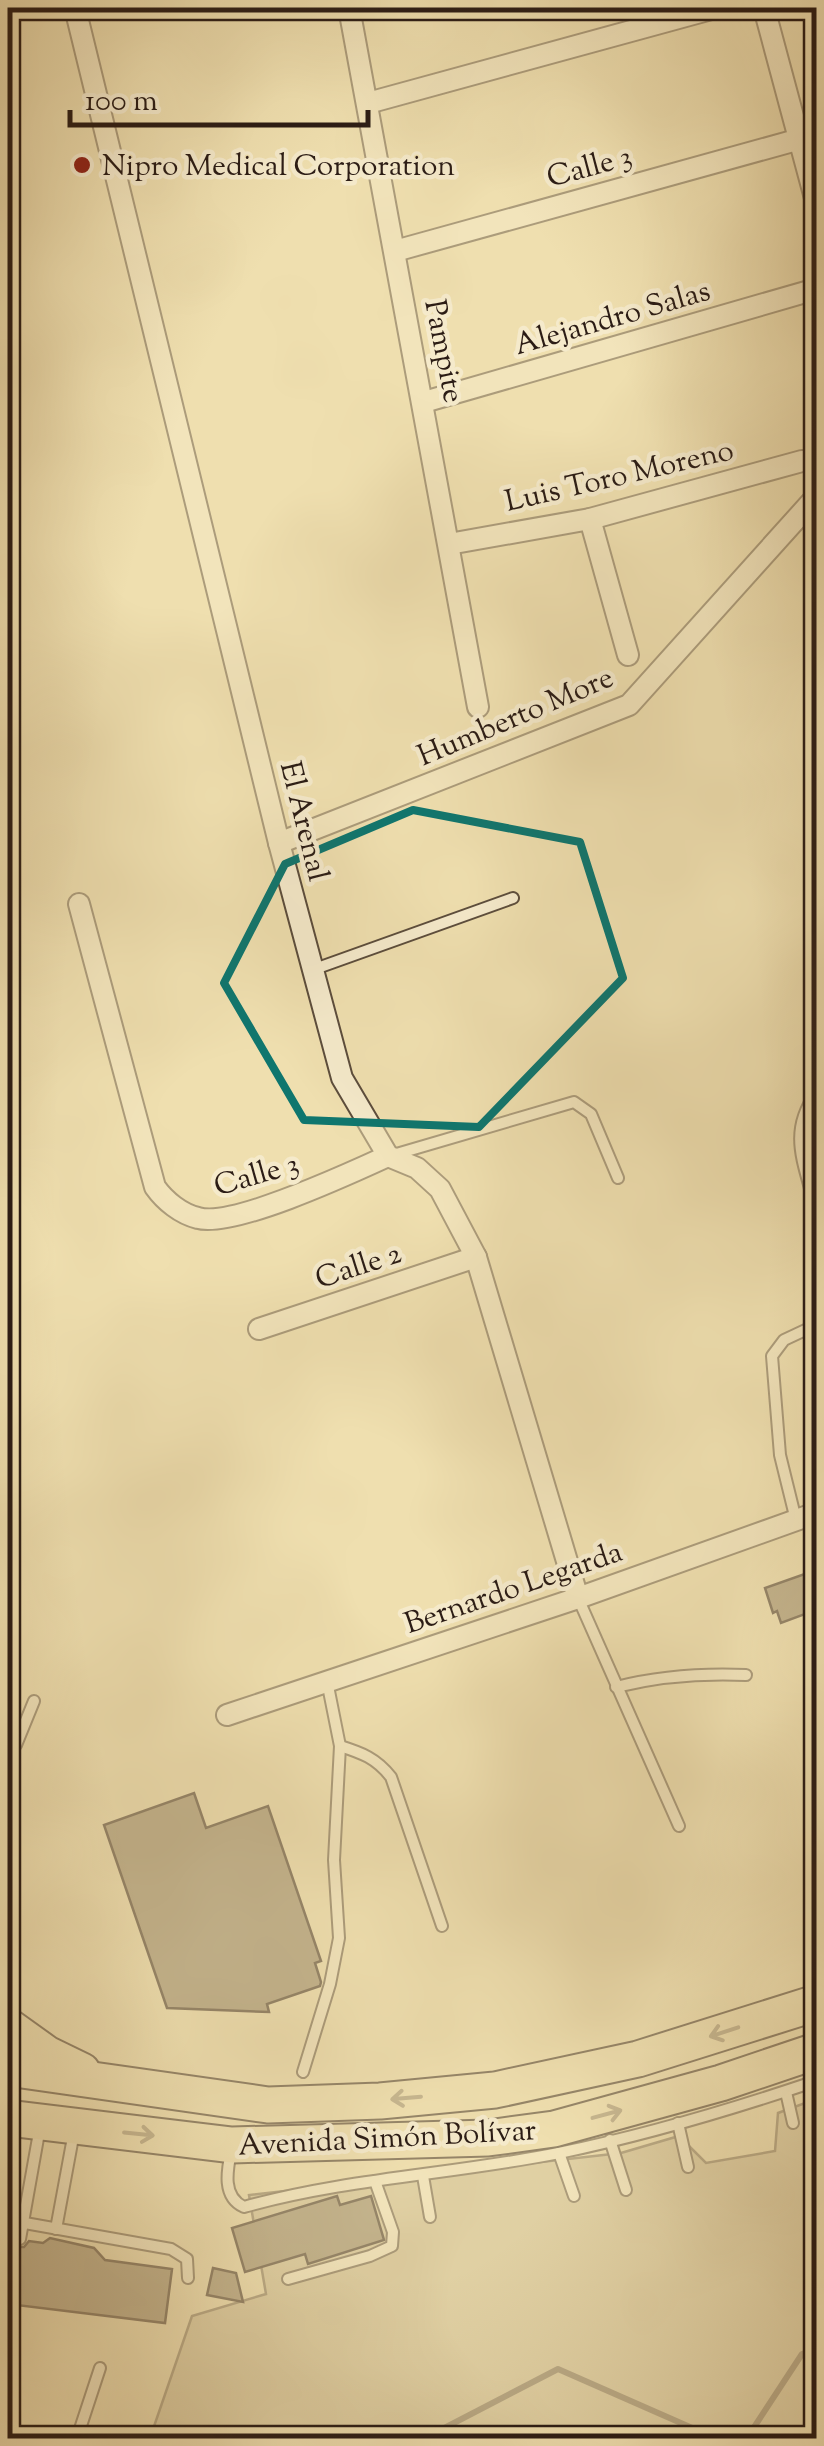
<svg xmlns="http://www.w3.org/2000/svg" width="824" height="2446" font-family="'Sorts Mill Goudy',serif">
	<rect width="100%" height="100%" fill="#efdfaf"/>
	<filter id="stains"><feTurbulence type="fractalNoise" baseFrequency=".002" numOctaves="4"/><feColorMatrix values="0 0 0 0 .2 0 0 0 0 .09 0 0 0 0 .02 0 0 0 .5 -.17"/></filter>
	<radialGradient id="worn" r=".72"><stop offset=".6" stop-color="#630" stop-opacity="0"/><stop offset="1" stop-color="#630" stop-opacity=".3"/></radialGradient>
	<path fill="#cebe95" stroke="#7c6d55" stroke-width="2.5" d="M816 2099V2438H150L192 2316 266 2294 249 2195 621 2153 679 2136 706 2163 775 2151 778 2113Z"/>
	<g fill="none" stroke-linecap="round" stroke-linejoin="round">
		<g stroke="#786952" stroke-width="6">
			<path d="M425 2438 558 2369 715 2438"/>
			<path d="M747 2438 802 2354 816 2349"/>
		</g>
	</g>
	<g fill="#918165" stroke="#2b1c15" stroke-width="2.5">
		<path d="M816 1570V1610L781 1623 777 1611 773 1613 765 1588Z"/>
		<path d="M194 1793 206 1828 268 1806 321 1961 315 1963 321 1982 320 1986 267 2004 269 2012 167 2008 104 1825Z"/>
		<path d="M337 2196 340 2205 371 2196 384 2240 308 2264 305 2254 245 2272 232 2228Z"/>
		<path d="M8 2237 18 2247H24L29 2241 43 2243 50 2238 94 2248 105 2260 172 2269 165 2323 8 2304Z"/>
		<path d="M213 2268 236 2273 243 2302 207 2295Z"/>
	</g>
	<g fill="none" stroke-linecap="round" stroke-linejoin="round">
		<defs>
			<g id="lane">
				<path d="M312 970 513 898"/>
				<path d="M816 1093C786 1135 806 1165 816 1212"/>
				<path d="M393 1155 574 1102 591 1114 618 1178"/>
				<path d="M796 1520 780 1455 772 1356 784 1340 816 1325"/>
				<path d="M578 1598 679 1826"/>
				<path d="M616 1687C660 1676 700 1673 746 1675"/>
				<path d="M340 1746C362 1753 376 1758 391 1777L442 1926"/>
				<path d="M8 1747 16 1745 34 1701"/>
				<path d="M303 2072 330 1984 339 1938 334 1860 340 1746 327 1681"/>
				<path d="M786 2092 793 2123"/>
				<path d="M678 2123 688 2167"/>
				<path d="M610 2140 626 2190"/>
				<path d="M231 2151C227 2171 222 2197 244 2207 348 2178 455 2174 559 2153 646 2135 733 2109 816 2081"/>
				<path d="M559 2153 574 2196"/>
				<path d="M423 2176 430 2217"/>
				<path d="M8 2220 171 2249 187 2259 188 2278"/>
				<path d="M56 2229 74 2132"/>
				<path d="M20 2239 40 2127"/>
				<path d="M288 2279 370 2256 392 2246 393 2232 375 2181"/>
				<path d="M77 2438 100 2368"/>
			</g>
			<g id="street">
				<path d="M75 8 279 843 342 1078 388 1156 417 1168 440 1189 476 1257 578 1598"/>
				<path d="M349 8 478 707"/>
				<path d="M764 8 816 202"/>
				<path d="M368 103 715 8"/>
				<path d="M395 251 800 139"/>
				<path d="M424 402 816 289"/>
				<path d="M590 519 628 655"/>
				<path d="M449 544 590 519 802 461"/>
				<path d="M279 843 629 705 816 497"/>
				<path d="M79 904 155 1187C165 1201 181 1214 198 1218 233 1228 353 1172 388 1156"/>
				<path d="M259 1329 476 1257"/>
				<path d="M227 1715 578 1598 816 1513"/>
			</g>
			<g id="highway">
				<path d="M8 2026 47 2054 82 2071"/>
				<path d="M8 2068 268 2105 380 2101 495 2090 638 2059 816 2003"/>
				<path d="M8 2118 232 2145 488 2138 554 2129 721 2083 816 2051"/>
			</g>
		</defs>
		<use href="#lane" stroke="#5c4d3c" stroke-width="14"/>
		<use href="#street" stroke="#5c4d3c" stroke-width="24"/>
		<use href="#highway" stroke="#2b1c15" stroke-width="39"/>
		<use href="#lane" stroke="#f5eacb" stroke-width="10"/>
		<use href="#street" stroke="#f5eacb" stroke-width="20"/>
		<use href="#highway" stroke="#efdfaf" stroke-width="35"/>
	</g>
	<defs><path id="oneway-shaft" d="M-6 0H5M1.5-3L5.5 0L1.5 3" fill="none" stroke-width="1.6" stroke-linecap="round" stroke-linejoin="round" transform="scale(2.5)"/></defs>
	<g stroke="#97876a">
		<use href="#oneway-shaft" transform="translate(724 2032) rotate(162)"/>
		<use href="#oneway-shaft" transform="translate(406 2098) rotate(175)"/>
		<use href="#oneway-shaft" transform="translate(607 2114) rotate(-15)"/>
		<use href="#oneway-shaft" transform="translate(139 2134) rotate(6)"/>
	</g>
	<path d="M0 0H824V2446H0ZM413 810 580 842 623 978 479 1127 304 1120 224 983 285 864Z" fill="#efdfaf" fill-opacity=".55" fill-rule="evenodd"/>
	<path fill="none" stroke="#0f766e" stroke-width="8" stroke-linejoin="round" d="M413 810 580 842 623 978 479 1127 304 1120 224 983 285 864Z"/>
	<circle fill="#8f2418" stroke="#f5eacb" stroke-width="4" cx="82" cy="165" r="10"/>
	<g text-anchor="middle" stroke-width="9" stroke-linejoin="round" paint-order="stroke">
		<g font-size="30" fill="#2b1c15" stroke="#f5eacb" text-anchor="start">
			<text x="102" y="175">Nipro Medical Corporation</text>
		</g>
		<g font-size="30" fill="#2b1c15" stroke="#f5eacb">
			<text transform="translate(589 166) rotate(-15)" y="10">Calle 3</text>
			<text transform="translate(612 317) rotate(-16)" y="10">Alejandro Salas</text>
			<text transform="translate(445 351) rotate(79)" y="10">Pampite</text>
			<text transform="translate(619 475) rotate(-13)" y="10">Luis Toro Moreno</text>
			<text transform="translate(515 716) rotate(-23)" y="10">Humberto More</text>
			<text transform="translate(305 821) rotate(76)" y="10">El Arenal</text>
			<text transform="translate(256 1174) rotate(-16)" y="10">Calle 3</text>
			<text transform="translate(358 1265) rotate(-18)" y="10">Calle 2</text>
			<text transform="translate(513 1587) rotate(-19)" y="10">Bernardo Legarda</text>
			<text transform="translate(387 2137) rotate(-3)" y="10">Avenida Simón Bolívar</text>
		</g>
	</g>
	<rect width="824" height="2446" fill="none" stroke="#efdfaf" stroke-width="40"/>
	<rect x="10" y="10" width="804" height="2426" fill="none" stroke="#2b1c15" stroke-width="5"/>
	<rect x="20" y="20" width="784" height="2406" fill="none" stroke="#2b1c15" stroke-width="2.5"/>
	<path d="M70 110v15h298v-15" fill="none" stroke="#2b1c15" stroke-width="5"/>
	<text x="85" y="110" font-size="30" fill="#2b1c15" stroke="#f5eacb" stroke-width="8" paint-order="stroke">100 m</text>
	<rect width="100%" height="100%" filter="url(#stains)"/>
	<rect width="100%" height="100%" fill="url(#worn)"/>
</svg>
